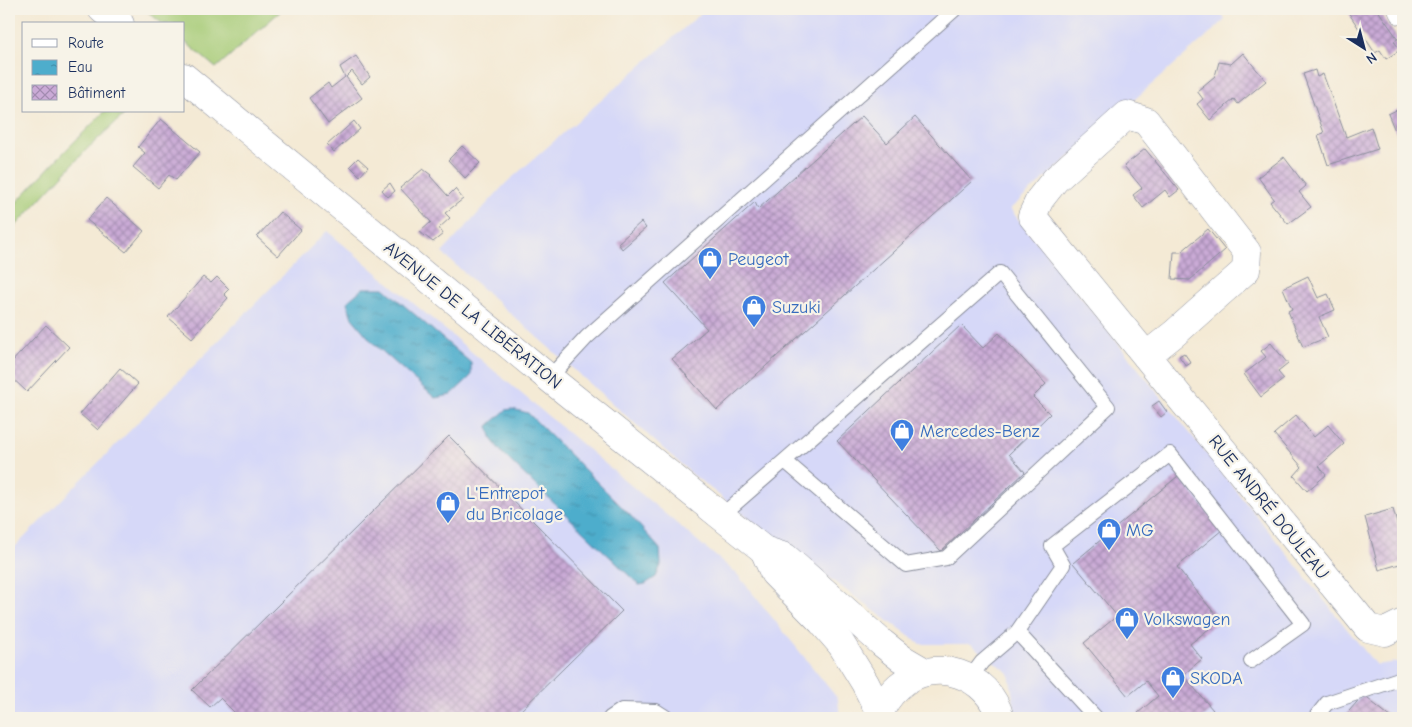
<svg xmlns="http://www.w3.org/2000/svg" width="1412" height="727" font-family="'Comic Neue',sans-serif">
	<defs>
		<pattern id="water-ripples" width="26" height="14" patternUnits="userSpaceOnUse" patternTransform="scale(1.25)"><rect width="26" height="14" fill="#4eadcc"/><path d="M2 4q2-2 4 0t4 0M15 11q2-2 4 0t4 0" fill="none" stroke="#408da9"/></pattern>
		<pattern id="building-cross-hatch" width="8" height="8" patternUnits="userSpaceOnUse" patternTransform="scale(1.25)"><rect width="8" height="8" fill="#caaad6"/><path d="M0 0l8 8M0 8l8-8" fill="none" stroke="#a38bb1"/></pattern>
	</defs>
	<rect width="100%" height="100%" fill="#f7f3e8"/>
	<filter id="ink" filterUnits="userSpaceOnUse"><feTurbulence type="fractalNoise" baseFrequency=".02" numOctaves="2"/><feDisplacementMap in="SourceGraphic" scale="10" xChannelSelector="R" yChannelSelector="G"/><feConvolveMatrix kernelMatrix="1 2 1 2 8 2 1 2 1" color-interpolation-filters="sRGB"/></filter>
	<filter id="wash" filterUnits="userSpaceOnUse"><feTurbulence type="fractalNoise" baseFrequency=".0096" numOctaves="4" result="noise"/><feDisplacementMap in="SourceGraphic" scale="20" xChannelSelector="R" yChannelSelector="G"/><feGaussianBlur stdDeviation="1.12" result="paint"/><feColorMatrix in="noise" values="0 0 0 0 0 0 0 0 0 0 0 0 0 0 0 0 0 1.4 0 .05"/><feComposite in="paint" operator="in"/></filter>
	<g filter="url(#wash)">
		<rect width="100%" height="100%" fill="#f4ead5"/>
		<g fill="#d6d8f8">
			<path d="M706 9H1220L1225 20 1010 209 1376 665 1403 661V718H1016L1009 673 971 644H920L766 532 692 474 442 253 506 183Z"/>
			<path d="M327 231 737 574 838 699 840 718H9V553Z"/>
		</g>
		<g fill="#a6cb76" stroke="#607d6a">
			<path d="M144 9H283L216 68 184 41V24H163Z"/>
			<path d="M105 111H128L87 149 9 233V210L61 155Z"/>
		</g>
		<g fill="url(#water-ripples)" stroke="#346e95">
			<path d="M363 288H384L471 363V376L451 395 435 398 373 343 352 318 347 302Z"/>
			<path d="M512 409 528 413 630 515 660 549 661 565 656 577 645 584 639 585 504 455 492 440 488 426 506 410Z"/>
		</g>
		<g id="blocks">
			<g fill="url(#building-cross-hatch)">
				<path d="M1346 9H1377L1398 39 1394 41 1400 50 1386 59 1380 50 1375 53Z"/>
				<path d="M1243 53 1266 81 1238 104 1234 99 1210 120 1197 104 1203 99 1197 91 1215 76 1219 62 1231 64Z"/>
				<path d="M356 56 370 77 362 84 352 71 346 77 362 98 328 124 309 98 328 83 331 88 345 77 340 67Z"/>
				<path d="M1315 70 1317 77 1323 74 1346 137 1371 127 1378 149 1328 165 1318 135 1324 133 1303 74Z"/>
				<path d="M1403 107V130L1396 133 1388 114Z"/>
				<path d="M862 116 887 143 915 117 972 181 717 410 672 359 707 329 665 283 755 202 758 209Z"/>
				<path d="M161 119 200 152 176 180 169 175 158 188 133 167 145 153 138 147Z"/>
				<path d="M354 121 360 129 334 152 327 145Z"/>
				<path d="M462 146 480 163 465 178 448 160Z"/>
				<path d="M1145 149 1179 190 1170 197 1165 190 1143 208 1133 195 1142 188 1124 166Z"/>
				<path d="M1284 157 1306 186 1299 192 1311 207 1288 224 1270 202 1274 199 1258 177Z"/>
				<path d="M358 158 368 167 360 176 350 166Z"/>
				<path d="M423 169 431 175 430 176 448 196 455 189 463 199 445 213 450 218 439 228 443 234 433 242 420 232 431 222 400 188Z"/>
				<path d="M390 183 395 191 388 197 382 190Z"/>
				<path d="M106 198 144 231 126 252 87 220Z"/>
				<path d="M280 212 301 230 278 256 257 237Z"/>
				<path d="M641 222 646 228 622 249 618 243Z"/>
				<path d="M1208 229 1225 250 1190 280 1172 279 1174 252H1181Z"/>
				<path d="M1308 276 1318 298 1328 294 1335 310 1319 317 1328 337 1303 347 1288 311 1292 309 1283 288Z"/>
				<path d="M203 277 211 283 217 277 229 289 224 294 228 298 192 338 168 317Z"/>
				<path d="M46 325 69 347 27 392 9 375V365Z"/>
				<path d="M961 325 983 348 999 333 1046 384 1033 397 1050 414 1009 454 1025 472 941 551 837 441Z"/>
				<path d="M1271 343 1288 364 1278 372 1284 379 1261 397 1244 374 1266 357 1261 351Z"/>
				<path d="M1184 353 1191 363 1186 366 1179 356Z"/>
				<path d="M120 368 138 384 98 430 80 414Z"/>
				<path d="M1159 401 1167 412 1161 417 1152 406Z"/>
				<path d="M1296 415 1314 437 1328 425 1344 444 1319 466 1326 475 1307 491 1294 476 1302 467 1274 434Z"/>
				<path d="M449 436 622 611 513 718H240L220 698 210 707 192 690Z"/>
				<path d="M1178 476 1222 530 1177 567 1220 620 1190 644 1202 659 1183 675 1213 710 1203 718H1142L1138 713 1158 696 1146 681 1128 696 1084 643 1117 616 1073 563Z"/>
				<path d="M1393 509 1403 545V563L1379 570 1365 517Z"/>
				<path d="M1363 695 1392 718H1343Z"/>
			</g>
		</g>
	</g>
	<g filter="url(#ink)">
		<use href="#blocks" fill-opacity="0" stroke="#888c9a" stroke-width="1"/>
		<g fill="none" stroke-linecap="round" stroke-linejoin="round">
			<defs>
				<g id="lane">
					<path d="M549 378 587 337 955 9"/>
					<path d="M721 516 1000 273 1108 407 946 558 906 565 785 461"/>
					<path d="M1017 632 1063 565 1052 546 1170 454 1303 624 1251 661"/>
					<path d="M970 678 982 662 1017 632 1096 718"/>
					<path d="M610 718 622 710 656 711 667 718"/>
					<path d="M1315 718 1327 703 1402 678 1403 680"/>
				</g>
				<g id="street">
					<path d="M1402 9 1403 11"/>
					<path d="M1146 356 1175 333 1246 270 1247 252 1146 121 1127 115 1055 180 1040 199 1032 216 1368 628 1385 632 1403 623"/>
				</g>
				<g id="secondary">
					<path d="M102 9 120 24"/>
					<path d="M184 77 549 378 721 516 764 550 785 557 882 643 901 658 925 672"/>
					<path d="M764 550 774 573 822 622 841 644 865 683 880 713"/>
					<path d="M879 718C881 705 889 695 899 686 934 655 989 674 1000 718"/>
				</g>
			</defs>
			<use href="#lane" stroke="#888c9a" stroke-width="16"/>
			<use href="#street" stroke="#888c9a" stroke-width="29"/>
			<use href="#secondary" stroke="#888c9a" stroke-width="29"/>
			<use href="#lane" stroke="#fff" stroke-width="14"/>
			<use href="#street" stroke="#fff" stroke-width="28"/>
			<use href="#secondary" stroke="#fff" stroke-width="28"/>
		</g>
	</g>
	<defs>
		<symbol id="shop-pin" viewBox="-11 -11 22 30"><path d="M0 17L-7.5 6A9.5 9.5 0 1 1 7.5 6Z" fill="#3f7fe0" stroke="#f7f3e8"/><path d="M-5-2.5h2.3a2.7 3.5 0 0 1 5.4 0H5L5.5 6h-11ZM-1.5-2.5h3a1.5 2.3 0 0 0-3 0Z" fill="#fff"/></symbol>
	</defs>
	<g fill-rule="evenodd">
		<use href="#shop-pin" x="696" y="245" width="28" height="38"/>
		<use href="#shop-pin" x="740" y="293" width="28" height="38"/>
		<use href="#shop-pin" x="888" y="417" width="28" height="38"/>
		<use href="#shop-pin" x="434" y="489" width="28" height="38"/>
		<use href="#shop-pin" x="1095" y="516" width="28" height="38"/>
		<use href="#shop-pin" x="1113" y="605" width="28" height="38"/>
		<use href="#shop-pin" x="1159" y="664" width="28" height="38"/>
	</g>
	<g text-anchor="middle" stroke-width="4.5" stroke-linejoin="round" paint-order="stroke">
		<g font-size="18" fill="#366cbe" stroke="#f7f3e8" text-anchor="start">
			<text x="728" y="265">Peugeot</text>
			<text x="772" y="313">Suzuki</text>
			<text x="920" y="437">Mercedes-Benz</text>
			<text x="466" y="499">L'Entrepot<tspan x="466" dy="21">du Bricolage</tspan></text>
			<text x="1126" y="536">MG</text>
			<text x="1144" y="625">Volkswagen</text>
			<text x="1190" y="684">SKODA</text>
		</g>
		<g font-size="18" fill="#1b2f5e" stroke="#f7f3e8">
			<text transform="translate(473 315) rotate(39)" y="6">AVENUE DE LA LIBÉRATION</text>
			<text transform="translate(1269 507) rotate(51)" y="6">RUE ANDRÉ DOULEAU</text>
		</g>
	</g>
	<rect width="1412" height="727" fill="none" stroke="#f7f3e8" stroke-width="30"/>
	<rect x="22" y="22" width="162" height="90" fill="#f7f3e8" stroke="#9fa5b1"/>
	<rect x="32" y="39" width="25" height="8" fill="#ffffff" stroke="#9fa5b1"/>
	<text x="68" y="48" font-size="15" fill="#1b2f5e">Route</text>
	<rect x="32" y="60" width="25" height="15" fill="url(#water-ripples)" stroke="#9fa5b1"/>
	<text x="68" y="72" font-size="15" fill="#1b2f5e">Eau</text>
	<rect x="32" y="85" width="25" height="15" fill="url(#building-cross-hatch)" stroke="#9fa5b1"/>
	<text x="68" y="98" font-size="15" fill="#1b2f5e">Bâtiment</text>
	<g transform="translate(1364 48) rotate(144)" stroke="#f7f3e8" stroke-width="4" paint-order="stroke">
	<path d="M0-4L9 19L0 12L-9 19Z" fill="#1b2f5e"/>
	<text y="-8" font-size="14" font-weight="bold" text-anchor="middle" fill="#1b2f5e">N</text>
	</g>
</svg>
